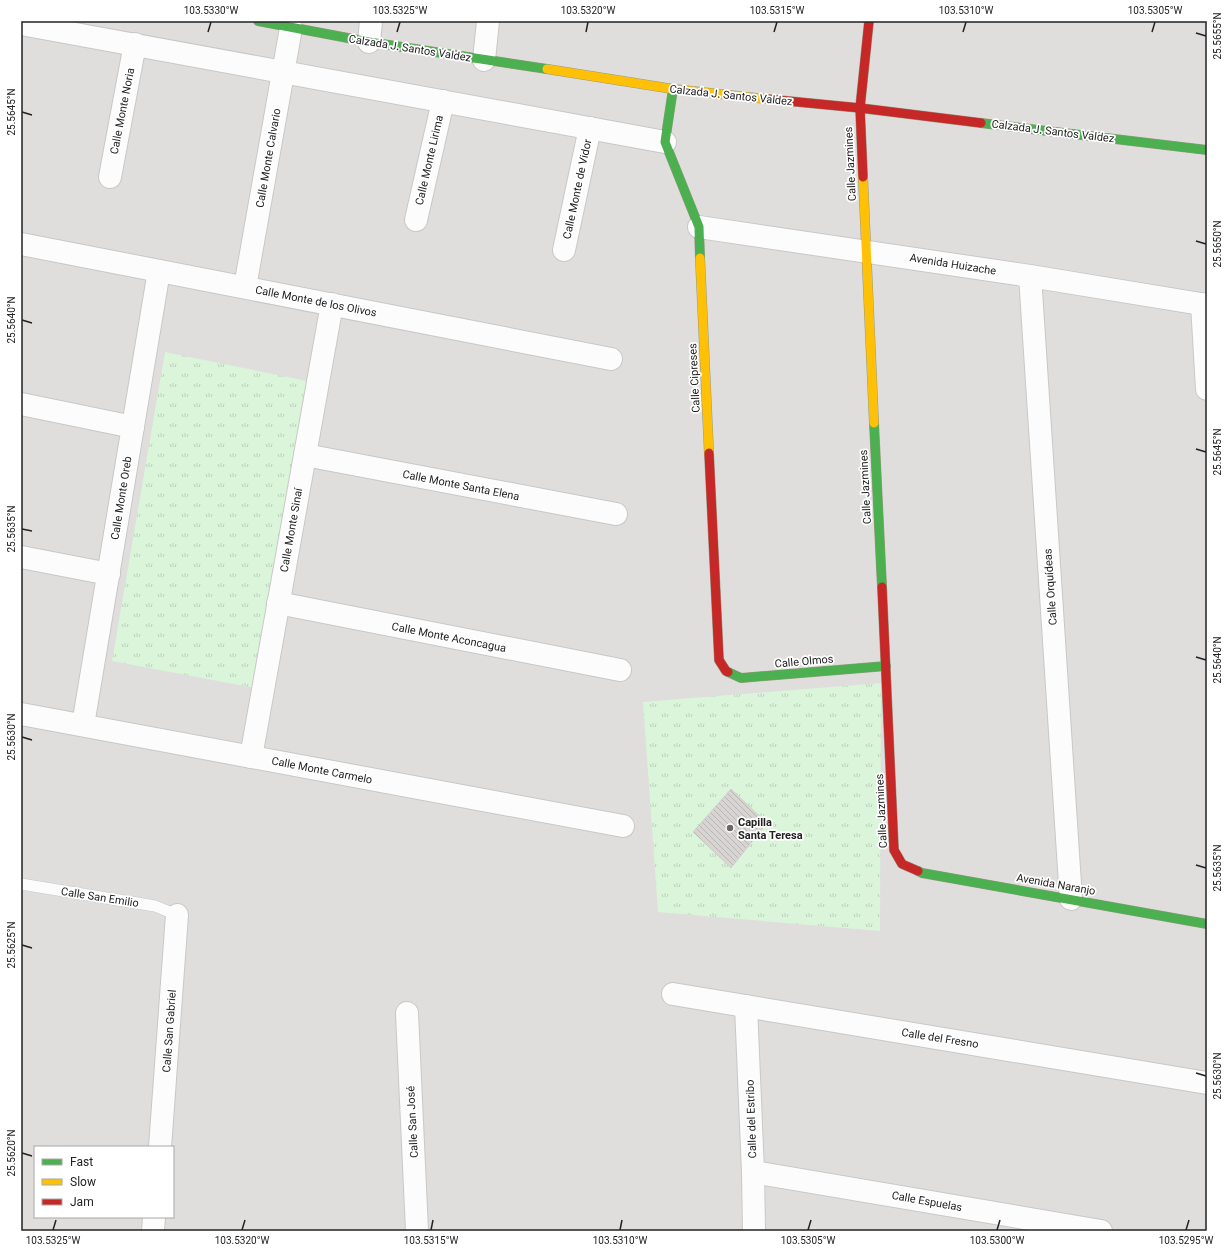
<svg xmlns="http://www.w3.org/2000/svg" width="1228" height="1252" font-family="Roboto,sans-serif">
	<defs>
		<pattern id="park-tufts" width="24" height="20" patternUnits="userSpaceOnUse"><rect width="24" height="20" fill="#daf5da"/><path d="M3 7l-1-3M5 7V3M7 7l1-3M15 17l-1-3M17 17v-4M19 17l1-3" fill="none" stroke="#bbd2bb"/></pattern>
		<pattern id="building-back-hatch" width="6" height="6" patternUnits="userSpaceOnUse"><rect width="6" height="6" fill="#d7d4d2"/><path d="M-1 5l2 2M0 0l6 6M5-1l2 2" fill="none" stroke="#b8b6b4"/></pattern>
	</defs>
	<rect width="100%" height="100%" fill="#f0eeeb"/>
	<path fill="#dfdedc" fill-rule="evenodd" d="M21 21H1207V1231H21ZM35 1147H173V1217H35Z"/>
	<g fill="url(#park-tufts)">
		<path d="M165 352 307 381 255 688 112 661Z"/>
		<path d="M881 683 880 931 658 912 643 702Z"/>
	</g>
	<path fill="url(#building-back-hatch)" stroke="#d3d0cc" d="M731 789 767 823 731 868 693 832Z"/>
	<g fill="none" stroke-linecap="round" stroke-linejoin="round">
		<defs>
			<path id="lane" d="M21 884 155 906 177 915"/>
			<g id="street">
				<path d="M21 24 665 142"/>
				<path d="M369 42 371 21"/>
				<path d="M484 60 488 21"/>
				<path d="M110 177 135 44"/>
				<path d="M416 220 443 101"/>
				<path d="M699 227 1030 276 1207 305"/>
				<path d="M21 244 611 359"/>
				<path d="M564 250 590 128"/>
				<path d="M1030 276 1071 899"/>
				<path d="M245 287 291 28"/>
				<path d="M1202 304 1207 389"/>
				<path d="M21 404 133 427"/>
				<path d="M305 455 616 514"/>
				<path d="M21 557 109 574"/>
				<path d="M278 603 620 670"/>
				<path d="M21 714 623 826"/>
				<path d="M83 725 159 271"/>
				<path d="M251 757 332 304"/>
				<path d="M673 994 1207 1083"/>
				<path d="M746 1006 753 1172 754 1231"/>
				<path d="M407 1013 417 1231"/>
				<path d="M160 1147 177 915"/>
				<path d="M753 1172 1101 1231"/>
				<path d="M153 1231 154 1217"/>
			</g>
			<g id="fast">
				<path d="M258 21 369 42 547 69"/>
				<path d="M673 89 665 142 699 227 700 258"/>
				<path d="M981 123 1207 150"/>
				<path d="M874 423 882 587"/>
				<path d="M728 672 741 678 886 666"/>
				<path d="M918 871 922 873 1207 924"/>
			</g>
			<g id="slow">
				<path d="M547 69 673 89 767 99"/>
				<path d="M863 177 874 423"/>
				<path d="M700 258 709 453"/>
			</g>
			<g id="jam">
				<path d="M767 99 860 108 981 123"/>
				<path d="M863 177 860 108 869 21"/>
				<path d="M709 453 719 660 726 671 728 672"/>
				<path d="M882 587 894 850 902 864 918 871"/>
			</g>
		</defs>
		<use href="#lane" stroke="#c9c8c7" stroke-width="12"/>
		<use href="#street" stroke="#c9c8c7" stroke-width="24"/>
		<use href="#fast" stroke="#999a82" stroke-width="10"/>
		<use href="#slow" stroke="#999a82" stroke-width="10"/>
		<use href="#jam" stroke="#999a82" stroke-width="10"/>
		<use href="#lane" stroke="#fdfcfc" stroke-width="11"/>
		<use href="#street" stroke="#fdfcfc" stroke-width="22"/>
		<use href="#fast" stroke="#4caf50" stroke-width="9"/>
		<use href="#slow" stroke="#ffc107" stroke-width="9"/>
		<use href="#jam" stroke="#c62828" stroke-width="9"/>
	</g>
	<path fill="none" stroke="#222" stroke-width="1.5" d="M208 32 211 22M397 32 400 22M586 32 588 22M774 32 777 22M963 32 966 22M1152 32 1155 22M1196 33 1206 36M22 112 32 115M1196 241 1206 244M22 320 32 323M1196 449 1206 452M22 529 32 531M1196 657 1206 660M22 737 32 740M1196 865 1206 868M22 945 32 948M1196 1073 1206 1076M22 1153 32 1156M53 1230 56 1220M242 1230 245 1220M431 1230 433 1220M620 1230 622 1220M808 1230 811 1220M997 1230 1000 1220M1186 1230 1189 1220"/>
	<circle fill="#6a6968" stroke="#fff" stroke-width="1.5" cx="730" cy="828" r="4"/>
	<g text-anchor="middle" stroke-width="3.5" stroke-linejoin="round" paint-order="stroke">
		<g font-size="11" fill="#222" stroke="#fff">
			<text transform="translate(410 48) rotate(9)" y="4">Calzada J. Santos Valdez</text>
			<text transform="translate(731 95) rotate(6)" y="4">Calzada J. Santos Valdez</text>
			<text transform="translate(122 111) rotate(-79)" y="4">Calle Monte Noria</text>
			<text transform="translate(1053 131) rotate(7)" y="4">Calzada J. Santos Valdez</text>
			<text transform="translate(268 158) rotate(-80)" y="4">Calle Monte Calvario</text>
			<text transform="translate(429 160) rotate(-77)" y="4">Calle Monte Lirima</text>
			<text transform="translate(850 164) rotate(-93)" y="4">Calle Jazmines</text>
			<text transform="translate(577 189) rotate(-78)" y="4">Calle Monte de Vidor</text>
			<text transform="translate(953 264) rotate(9)" y="4">Avenida Huizache</text>
			<text transform="translate(316 301) rotate(11)" y="4">Calle Monte de los Olivos</text>
			<text transform="translate(694 378) rotate(-93)" y="4">Calle Cipreses</text>
			<text transform="translate(461 485) rotate(11)" y="4">Calle Monte Santa Elena</text>
			<text transform="translate(865 487) rotate(-93)" y="4">Calle Jazmines</text>
			<text transform="translate(121 498) rotate(-81)" y="4">Calle Monte Oreb</text>
			<text transform="translate(291 530) rotate(-80)" y="4">Calle Monte Sinaí</text>
			<text transform="translate(1050 587) rotate(-94)" y="4">Calle Orquídeas</text>
			<text transform="translate(449 637) rotate(11)" y="4">Calle Monte Aconcagua</text>
			<text transform="translate(804 661) rotate(-5)" y="4">Calle Olmos</text>
			<text transform="translate(322 770) rotate(11)" y="4">Calle Monte Carmelo</text>
			<text transform="translate(881 811) rotate(-93)" y="4">Calle Jazmines</text>
			<text transform="translate(1056 884) rotate(10)" y="4">Avenida Naranjo</text>
			<text transform="translate(100 897) rotate(9)" y="4">Calle San Emilio</text>
			<text transform="translate(169 1031) rotate(-86)" y="4">Calle San Gabriel</text>
			<text transform="translate(940 1038) rotate(9)" y="4">Calle del Fresno</text>
			<text transform="translate(751 1119) rotate(-92)" y="4">Calle del Estribo</text>
			<text transform="translate(412 1122) rotate(-93)" y="4">Calle San José</text>
			<text transform="translate(927 1201) rotate(10)" y="4">Calle Espuelas</text>
		</g>
		<g font-size="11" font-weight="bold" fill="#222" stroke="#fff" text-anchor="start">
			<text x="738" y="826">Capilla<tspan x="738" dy="13">Santa Teresa</tspan></text>
		</g>
	</g>
	<rect width="1228" height="1252" fill="none" stroke="#ffffff" stroke-width="44"/>
	<rect x="34" y="1146" width="140" height="72" fill="#ffffff" stroke="#a7a7a7"/>
	<rect x="42" y="1159" width="20" height="6" fill="#4caf50" stroke="#a7a7a7"/>
	<text x="70" y="1166" font-size="12" fill="#222222">Fast</text>
	<rect x="42" y="1179" width="20" height="6" fill="#ffc107" stroke="#a7a7a7"/>
	<text x="70" y="1186" font-size="12" fill="#222222">Slow</text>
	<rect x="42" y="1199" width="20" height="6" fill="#c62828" stroke="#a7a7a7"/>
	<text x="70" y="1206" font-size="12" fill="#222222">Jam</text>
	<rect x="22" y="22" width="1184" height="1208" fill="none" stroke="#222" stroke-width="1.5"/>
	<g font-size="10" text-anchor="middle" fill="#222">
		<text x="211" y="14">103.5330°W</text>
		<text x="400" y="14">103.5325°W</text>
		<text x="588" y="14">103.5320°W</text>
		<text x="777" y="14">103.5315°W</text>
		<text x="966" y="14">103.5310°W</text>
		<text x="1155" y="14">103.5305°W</text>
		<text transform="translate(1217 36) rotate(-90)" y="4">25.5655°N</text>
		<text transform="translate(11 112) rotate(-90)" y="4">25.5645°N</text>
		<text transform="translate(1217 244) rotate(-90)" y="4">25.5650°N</text>
		<text transform="translate(11 320) rotate(-90)" y="4">25.5640°N</text>
		<text transform="translate(1217 452) rotate(-90)" y="4">25.5645°N</text>
		<text transform="translate(11 529) rotate(-90)" y="4">25.5635°N</text>
		<text transform="translate(1217 660) rotate(-90)" y="4">25.5640°N</text>
		<text transform="translate(11 737) rotate(-90)" y="4">25.5630°N</text>
		<text transform="translate(1217 868) rotate(-90)" y="4">25.5635°N</text>
		<text transform="translate(11 945) rotate(-90)" y="4">25.5625°N</text>
		<text transform="translate(1217 1076) rotate(-90)" y="4">25.5630°N</text>
		<text transform="translate(11 1153) rotate(-90)" y="4">25.5620°N</text>
		<text x="53" y="1244">103.5325°W</text>
		<text x="242" y="1244">103.5320°W</text>
		<text x="431" y="1244">103.5315°W</text>
		<text x="620" y="1244">103.5310°W</text>
		<text x="808" y="1244">103.5305°W</text>
		<text x="997" y="1244">103.5300°W</text>
		<text x="1186" y="1244">103.5295°W</text>
	</g>
</svg>
